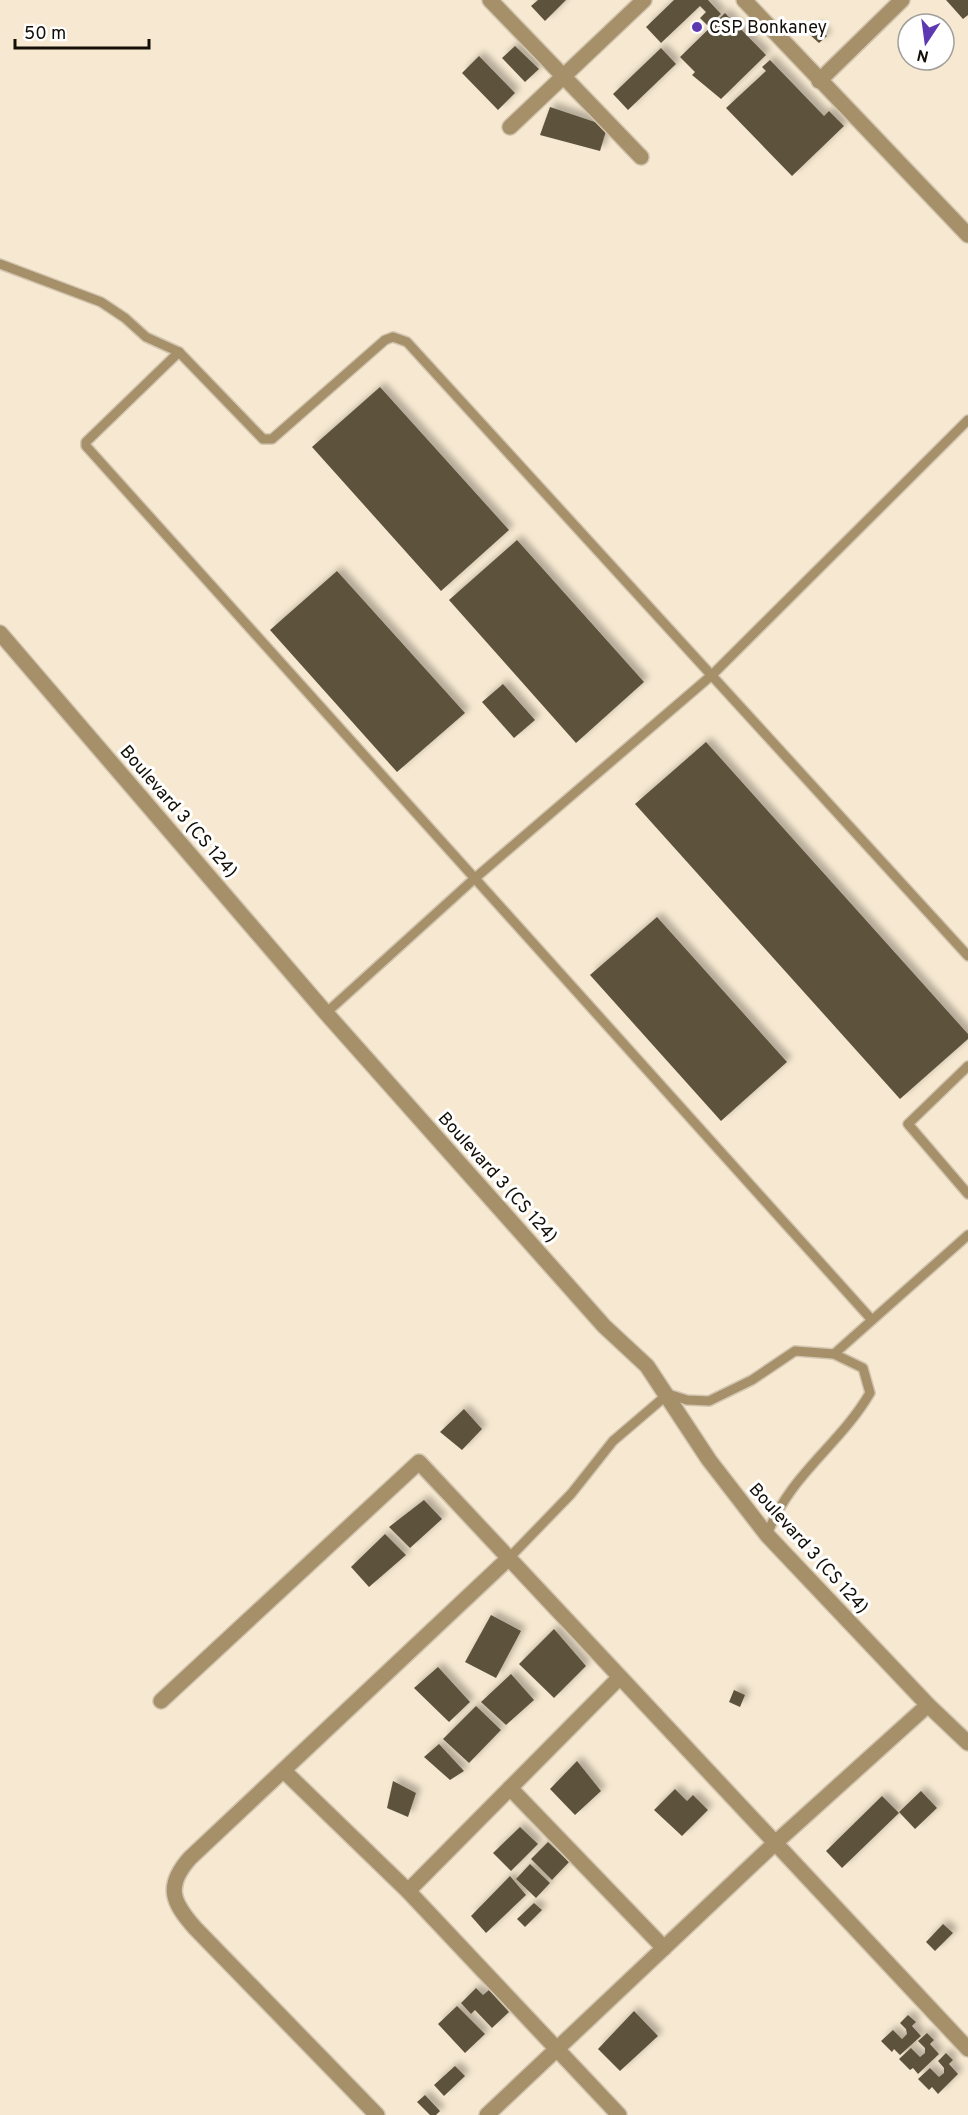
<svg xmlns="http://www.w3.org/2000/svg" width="968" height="2115" font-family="Overpass,sans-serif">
	<defs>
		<filter id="shadow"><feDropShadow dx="5" dy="-5" stdDeviation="3" flood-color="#0004"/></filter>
	</defs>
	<rect width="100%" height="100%" fill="#f7e9d1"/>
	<g fill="#5d523d" filter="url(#shadow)">
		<path d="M538 0H566L545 21 531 6Z"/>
		<path d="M674 0H708L721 14 708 26 700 18 706 12 700 6 661 43 646 27Z"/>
		<path d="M946 0H968V15L963 19Z"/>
		<path d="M725 13 766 55 721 99 692 75 695 72 680 57Z"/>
		<path d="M817 26 827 36 819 43 809 34Z"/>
		<path d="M515 46 539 69 525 82 502 58Z"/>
		<path d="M661 48 676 64 628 110 613 94Z"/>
		<path d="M479 56 515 93 498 110 462 73Z"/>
		<path d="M770 60 824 116 829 111 844 126 792 176 726 108 766 71 762 67Z"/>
		<path d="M550 107 598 123 606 131 600 151 540 135Z"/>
		<path d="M380 387 509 530 441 591 312 447Z"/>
		<path d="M517 540 644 682 576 743 449 600Z"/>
		<path d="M337 571 465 713 397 772 270 630Z"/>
		<path d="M503 684 535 720 514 738 482 702Z"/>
		<path d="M706 742 968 1034V1039L900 1099 635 804Z"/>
		<path d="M657 917 787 1062 721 1121 590 975Z"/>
		<path d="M464 1409 482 1429 462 1450 440 1432Z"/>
		<path d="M424 1500 442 1519 410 1548 389 1527Z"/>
		<path d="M385 1534 406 1555 369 1587 351 1567Z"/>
		<path d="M491 1615 521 1631 496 1678 465 1662Z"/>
		<path d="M554 1629 586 1666 554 1698 519 1664Z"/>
		<path d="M438 1667 470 1702 449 1722 414 1688Z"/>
		<path d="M511 1674 534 1700 506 1725 481 1702Z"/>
		<path d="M734 1690 745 1695 740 1707 729 1702Z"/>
		<path d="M476 1706 501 1730 469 1763 443 1739Z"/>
		<path d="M439 1744 464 1771 450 1780 424 1757Z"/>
		<path d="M577 1761 601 1791 575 1815 550 1789Z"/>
		<path d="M393 1781 416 1793 408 1817 387 1808Z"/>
		<path d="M675 1789 687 1801 693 1795 708 1810 682 1836 654 1810Z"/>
		<path d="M921 1791 937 1808 915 1829 899 1812Z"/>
		<path d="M882 1796 899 1813 842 1868 826 1851Z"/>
		<path d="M520 1827 538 1844 511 1871 493 1853Z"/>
		<path d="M548 1842 569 1862 552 1880 531 1859Z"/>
		<path d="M530 1864 550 1883 536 1898 516 1879Z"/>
		<path d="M510 1876 526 1895 486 1933 471 1916Z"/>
		<path d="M534 1903 542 1910 525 1927 517 1919Z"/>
		<path d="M943 1924 953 1933 935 1951 926 1942Z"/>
		<path d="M476 1988 483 1995 489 1990 509 2012 492 2028 475 2010 471 2014 461 2003Z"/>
		<path d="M457 2006 485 2034 465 2053 438 2024Z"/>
		<path d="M634 2011 658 2036 620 2071 598 2049Z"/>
		<path d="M908 2015 916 2022 912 2026 921 2036 900 2055 894 2049 892 2052 881 2041 893 2030 902 2039 907 2034 906 2029 900 2023Z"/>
		<path d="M927 2033 934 2040 930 2044 939 2054 918 2074 913 2068 910 2070 899 2059 911 2048 920 2057 925 2053V2048L918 2041Z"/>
		<path d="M946 2053 953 2060 949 2064 958 2074 938 2094 932 2087 929 2090 918 2079 930 2068 939 2077 944 2073V2068L938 2061Z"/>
		<path d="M455 2066 465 2076 444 2096 434 2085Z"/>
		<path d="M425 2095 440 2111 436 2115H430L417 2102Z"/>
	</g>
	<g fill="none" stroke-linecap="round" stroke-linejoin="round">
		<defs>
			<g id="service">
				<path d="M0 264 101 302 125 318 146 337 179 352 263 439H272L385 340 393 337 407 342 968 956"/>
				<path d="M179 352 86 442V446L872 1320"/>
				<path d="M326 1013 474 879 712 675 968 420"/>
				<path d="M968 1066 908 1124 968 1194"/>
				<path d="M834 1354 968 1235"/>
				<path d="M509 1558 571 1494 613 1441 668 1394 687 1400 709 1401 752 1380 795 1351 834 1354 863 1368 870 1393C839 1446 789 1475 767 1535"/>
			</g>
			<g id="minor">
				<path d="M490 0 641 157"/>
				<path d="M744 0 968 235"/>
				<path d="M819 81 902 0"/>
				<path d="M510 127 644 0"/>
				<path d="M0 633 326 1013 604 1326 647 1366 709 1460 767 1535 928 1705 968 1743"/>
				<path d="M161 1701 419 1462 968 2049"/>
				<path d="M284 1771 408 1891 619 2115"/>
				<path d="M510 1788 664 1948"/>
				<path d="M408 1891 619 1678"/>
				<path d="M377 2115 195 1928C172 1902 165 1886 190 1858L509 1558"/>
				<path d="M487 2115 774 1844 928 1705"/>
			</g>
		</defs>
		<use href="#service" stroke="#d3c6b1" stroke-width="12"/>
		<use href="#minor" stroke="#d3c6b1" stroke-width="18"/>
		<use href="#service" stroke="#a6906a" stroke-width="9"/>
		<use href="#minor" stroke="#a6906a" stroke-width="15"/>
	</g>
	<circle fill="#5d39b1" stroke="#fff" stroke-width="2" cx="697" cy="27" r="6"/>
	<g text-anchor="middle" stroke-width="6" stroke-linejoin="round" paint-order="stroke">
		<g font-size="18" fill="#130f07" stroke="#fff" text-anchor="start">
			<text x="709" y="33">CSP Bonkaney</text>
		</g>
		<g font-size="18" fill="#130f07" stroke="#fff">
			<text transform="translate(179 811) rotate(49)" y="6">Boulevard 3 (CS 124)</text>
			<text transform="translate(498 1177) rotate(48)" y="6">Boulevard 3 (CS 124)</text>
			<text transform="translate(809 1548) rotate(48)" y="6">Boulevard 3 (CS 124)</text>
		</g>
	</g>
	<g transform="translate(926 42) rotate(193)"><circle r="28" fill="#ffffff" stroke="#a19f9c" stroke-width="1.5"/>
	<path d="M0-4.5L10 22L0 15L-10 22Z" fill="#5d39b1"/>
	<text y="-9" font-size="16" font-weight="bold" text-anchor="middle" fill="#130f07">N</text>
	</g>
	<path d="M15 39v9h134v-9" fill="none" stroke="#130f07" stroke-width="3"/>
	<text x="24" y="39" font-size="18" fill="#130f07" stroke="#ffffff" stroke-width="4.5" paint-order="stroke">50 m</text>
</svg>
